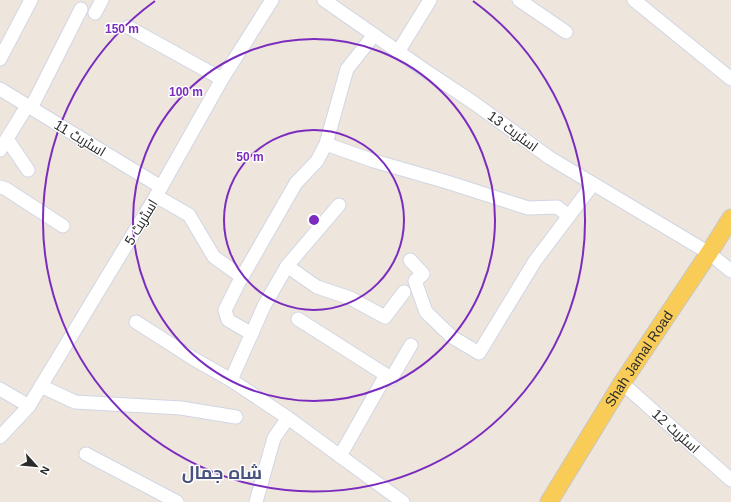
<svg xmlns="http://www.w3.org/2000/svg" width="731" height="502" font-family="Arial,Cairo,sans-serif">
	<rect width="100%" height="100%" fill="#eee5dc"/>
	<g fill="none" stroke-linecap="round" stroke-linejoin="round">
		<defs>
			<g id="minor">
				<path d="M324 0 426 71 474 103 550 158 709 253 731 271"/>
				<path d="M519 0 566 32"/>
				<path d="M634 0 731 79"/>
				<path d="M95 13 102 0"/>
				<path d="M128 27 222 79"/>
				<path d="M398 52 430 0"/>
				<path d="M0 59 31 0"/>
				<path d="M0 89 161 187"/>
				<path d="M31 108 81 9"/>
				<path d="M7 139 28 170"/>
				<path d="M326 144 374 161 447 182 528 208 557 207 569 216"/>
				<path d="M0 150 27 106"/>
				<path d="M0 187 6 189 63 226"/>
				<path d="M156 196 189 215 214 257 242 277"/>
				<path d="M339 205 287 266 264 306 231 380 288 418 403 502"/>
				<path d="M410 260 423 274 415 281 426 312 452 337 479 353 535 261 593 184"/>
				<path d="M287 266 317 287 350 298 385 317 404 292"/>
				<path d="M298 319 386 375"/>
				<path d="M136 322 194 359 231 380"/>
				<path d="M252 334 228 320 225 310 238 284 296 183 317 161 326 144 347 69 374 35"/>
				<path d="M622 383 731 480"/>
				<path d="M41 386 75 402 181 408 236 417"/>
				<path d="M0 389 29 406"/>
				<path d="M0 437 29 406 41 386 156 196 222 79 272 0"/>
				<path d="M86 454 177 502"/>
				<path d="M340 456 386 375 391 379 411 345"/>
				<path d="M256 502 274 438 288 418"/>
			</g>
			<g id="major">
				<path id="s1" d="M549 502 622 383 709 253 731 218"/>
			</g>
		</defs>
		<use href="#minor" stroke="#d1d6e5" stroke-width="15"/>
		<use href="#major" stroke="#c8c8c8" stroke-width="19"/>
		<use href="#minor" stroke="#fff" stroke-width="13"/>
		<use href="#major" stroke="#f8cc56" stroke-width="17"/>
	</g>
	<g fill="none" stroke="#7b2cbf" stroke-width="2">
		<circle cx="314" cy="220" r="90"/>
		<circle cx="314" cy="220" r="181"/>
		<path d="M473 1A271 271 0 1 1 155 1"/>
	</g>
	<g text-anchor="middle" stroke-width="3" stroke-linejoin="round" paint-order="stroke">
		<g font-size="14" fill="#2b2b2b" stroke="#fff">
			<text transform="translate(513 131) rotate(36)" y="5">اسٹریٹ 13</text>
			<text transform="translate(80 138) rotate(31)" y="5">اسٹریٹ 11</text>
			<text transform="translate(141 222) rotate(-59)" y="5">اسٹریٹ 5</text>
			<text dy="5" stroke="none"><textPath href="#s1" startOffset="169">Shah Jamal Road</textPath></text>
			<text transform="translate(676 431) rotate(42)" y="5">اسٹریٹ 12</text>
		</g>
		<g font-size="18" font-weight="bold" fill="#48547f" stroke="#fff">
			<text x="222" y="479">شاہ جمال</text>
		</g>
	</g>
	<circle cx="314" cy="220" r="6" fill="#7b2cbf" stroke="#fff" stroke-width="2"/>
	<g font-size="12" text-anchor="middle" font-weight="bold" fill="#7b2cbf" stroke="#fff" stroke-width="3" stroke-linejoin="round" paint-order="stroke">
		<text x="122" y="33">150 m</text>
		<text x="186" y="96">100 m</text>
		<text x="250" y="161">50 m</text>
	</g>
	<g transform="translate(36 466) rotate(117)" stroke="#ffffff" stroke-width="3" paint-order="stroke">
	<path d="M0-3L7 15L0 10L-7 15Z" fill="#2b2b2b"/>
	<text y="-6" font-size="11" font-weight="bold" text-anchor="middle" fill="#2b2b2b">N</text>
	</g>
</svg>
